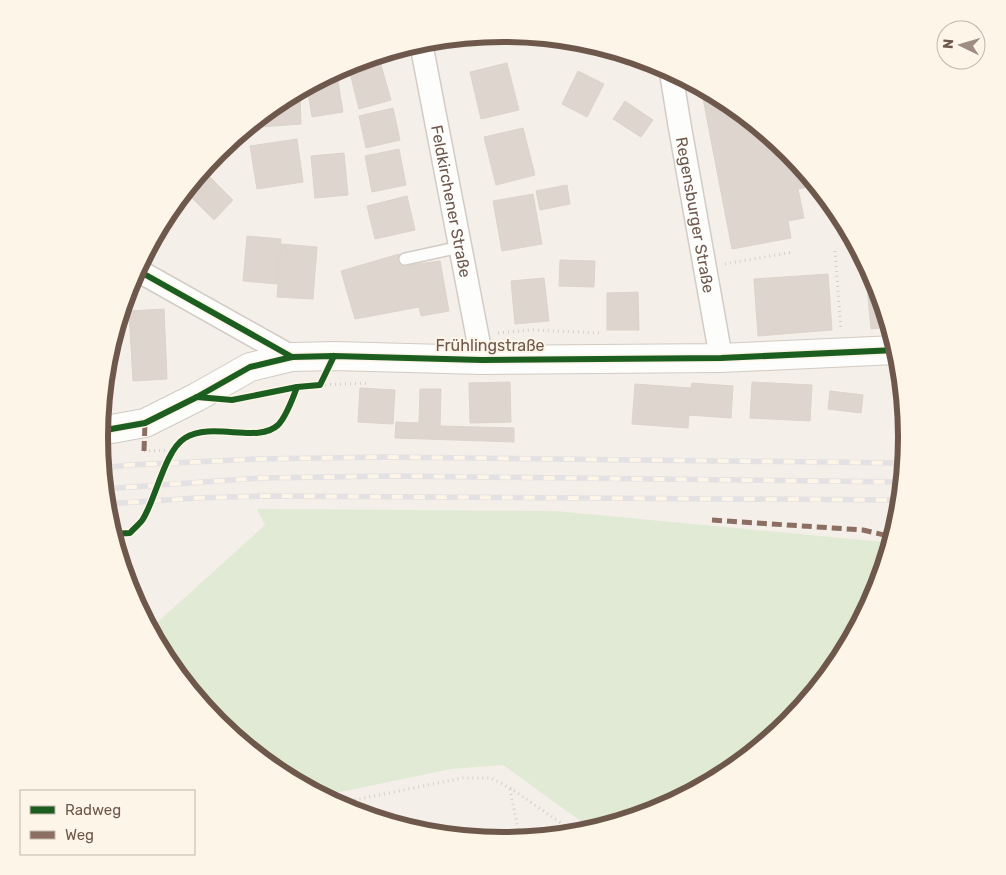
<svg xmlns="http://www.w3.org/2000/svg" width="1006" height="875" font-family="Rubik,sans-serif">
	<rect width="100%" height="100%" fill="#f4efe8"/>
	<path fill="#e1ead4" d="M257 509 555 511 884 542 890 546 876 592 839 662 788 723 727 773 657 811 593 830 503 765 451 769 321 796 278 773 217 723 167 662 150 629 265 525Z"/>
	<g fill="#ddd5ce" stroke="#dcd3cb">
		<path d="M381 55V65L352 63Z"/>
		<path d="M507 63 519 110 481 119 470 72Z"/>
		<path d="M381 65 391 100 359 109 350 73Z"/>
		<path d="M578 71 604 84 587 117 562 104Z"/>
		<path d="M337 75 343 112 312 117 307 86 324 78Z"/>
		<path d="M701 88 728 102 789 152 793 157 796 173 805 172 810 179 812 186 798 189 804 218 788 221 791 238 732 249Z"/>
		<path d="M300 95 301 124 247 128 279 102 290 96Z"/>
		<path d="M625 101 653 120 641 137 613 119Z"/>
		<path d="M393 108 400 140 366 148 359 116Z"/>
		<path d="M523 128 535 175 496 185 484 137Z"/>
		<path d="M297 139 303 182 257 189 250 146Z"/>
		<path d="M399 149 406 185 372 192 365 156Z"/>
		<path d="M344 153 348 195 315 198 311 156Z"/>
		<path d="M207 174 233 200 214 220 188 194Z"/>
		<path d="M567 185 570 204 540 210 536 191Z"/>
		<path d="M533 194 542 244 502 251 493 201Z"/>
		<path d="M407 196 415 230 375 239 367 206Z"/>
		<path d="M247 236 281 239 277 284 243 281Z"/>
		<path d="M281 244 317 247 313 299 277 297Z"/>
		<path d="M399 254 402 266 440 261 449 311 421 316 419 307 355 319 341 271Z"/>
		<path d="M560 260 595 261 594 287 559 286Z"/>
		<path d="M828 274 832 330 758 336 754 279Z"/>
		<path d="M872 275 876 283 889 327 871 329 866 276Z"/>
		<path d="M544 278 549 321 515 324 511 281Z"/>
		<path d="M638 292 639 330H607V293Z"/>
		<path d="M164 309 167 379 133 381 129 311Z"/>
		<path d="M510 382 511 422 470 423 469 383Z"/>
		<path d="M752 382 812 385 810 421 750 418Z"/>
		<path d="M692 383 733 386 731 418 689 415 688 428 632 424 635 384 691 388Z"/>
		<path d="M360 388 395 390 393 424 358 422Z"/>
		<path d="M420 389H441L440 426 514 428V442L395 438 396 422 419 423Z"/>
		<path d="M830 391 863 395 861 413 828 409Z"/>
	</g>
	<g fill="none" stroke-linecap="round" stroke-linejoin="round">
		<defs>
			<path id="lane" d="M405 259 460 247"/>
			<g id="street">
				<path id="s1" d="M421 43 482 360"/>
				<path id="s2" d="M671 72 679 122 721 358"/>
				<path d="M137 270 292 357"/>
			</g>
			<path id="secondary" d="M100 431 145 423 197 397 250 367 292 357 334 356 482 360 721 358 896 350"/>
		</defs>
		<use href="#lane" stroke="#d3ccc6" stroke-width="14"/>
		<use href="#street" stroke="#d3ccc6" stroke-width="25"/>
		<use href="#secondary" stroke="#d2cbc4" stroke-width="30"/>
		<g stroke="#d5cfc9" stroke-width="3" stroke-dasharray="1 4" stroke-linecap="butt">
			<path d="M835 251 841 330"/>
			<path d="M725 264 793 252"/>
			<path d="M498 333 531 330 601 333"/>
			<path d="M320 385 369 383"/>
			<path d="M144 451 174 450"/>
			<path d="M510 789 520 840"/>
			<path d="M335 804 462 778H491L510 788 577 834"/>
		</g>
		<use href="#lane" stroke="#fdfdfc" stroke-width="11"/>
		<use href="#street" stroke="#fdfdfc" stroke-width="22"/>
		<use href="#secondary" stroke="#fdfdfc" stroke-width="28"/>
		<defs>
			<g id="rail">
				<path d="M102 468 129 465 258 459 384 457 904 463"/>
				<path d="M104 489 260 478 393 476 902 482"/>
				<path d="M106 504 197 498 266 496 901 500"/>
			</g>
		</defs>
		<use href="#rail" stroke="#e3e1e3" stroke-width="5.5"/>
		<use href="#rail" stroke="#fdf5e8" stroke-width="4" stroke-dasharray="11" stroke-linecap="butt"/>
		<g stroke="#8d6e63" stroke-width="5" stroke-dasharray="10 5" stroke-linecap="butt">
			<path d="M144 451 145 423"/>
			<path d="M712 520 863 530 893 537"/>
		</g>
		<defs>
			<g id="cycleway">
				<path d="M137 270 292 357"/>
				<path d="M197 397 232 400 297 387 320 385 334 356"/>
				<path d="M100 431 145 423 197 397 250 367 292 357 334 356 482 360 721 358 896 350"/>
				<path d="M112 534 130 533C134 528 140 524 143 519 156 498 165 450 185 438 212 421 258 444 278 425 286 417 293 398 297 387"/>
			</g>
		</defs>
		<use href="#cycleway" stroke="#fdf5e8" stroke-width="9"/>
		<use href="#cycleway" stroke="#1b5e20" stroke-width="6"/>
	</g>
	<g text-anchor="middle" stroke-width="4" stroke-linejoin="round" paint-order="stroke">
		<g font-size="16" fill="#6e584c" stroke="#fdf5e8">
			<text dy="6" stroke="none"><textPath href="#s1" startOffset="161">Feldkirchener Straße</textPath></text>
			<text dy="6" stroke="none"><textPath href="#s2" startOffset="145">Regensburger Straße</textPath></text>
			<text x="490" y="351">Frühlingstraße</text>
		</g>
	</g>
	<path d="M0 0H1006V875H0ZM108 437a395 395 0 1 1 790 0a395 395 0 1 1-790 0Z" fill="#fdf5e8" fill-rule="evenodd"/>
	<path fill="none" stroke="#6e584c" stroke-width="6" d="M108 437a395 395 0 1 1 790 0a395 395 0 1 1-790 0Z"/>
	<rect x="20" y="790" width="175" height="65" fill="#fdf5e8" stroke="#c4b6aa"/>
	<rect x="30" y="806" width="25" height="8" fill="#1b5e20" stroke="#c4b6aa"/>
	<text x="65" y="815" font-size="15" fill="#6e584c">Radweg</text>
	<rect x="30" y="831" width="25" height="8" fill="#8d6e63" stroke="#c4b6aa"/>
	<text x="65" y="840" font-size="15" fill="#6e584c">Weg</text>
	<g transform="translate(961 45) rotate(275)"><circle r="24" fill="#fdf5e8" stroke="#c4b6aa"/>
	<path d="M0-4L9 19L0 12L-9 19Z" fill="#9d8d83"/>
	<text y="-8" font-size="14" font-weight="bold" text-anchor="middle" fill="#6e584c">N</text>
	</g>
</svg>
